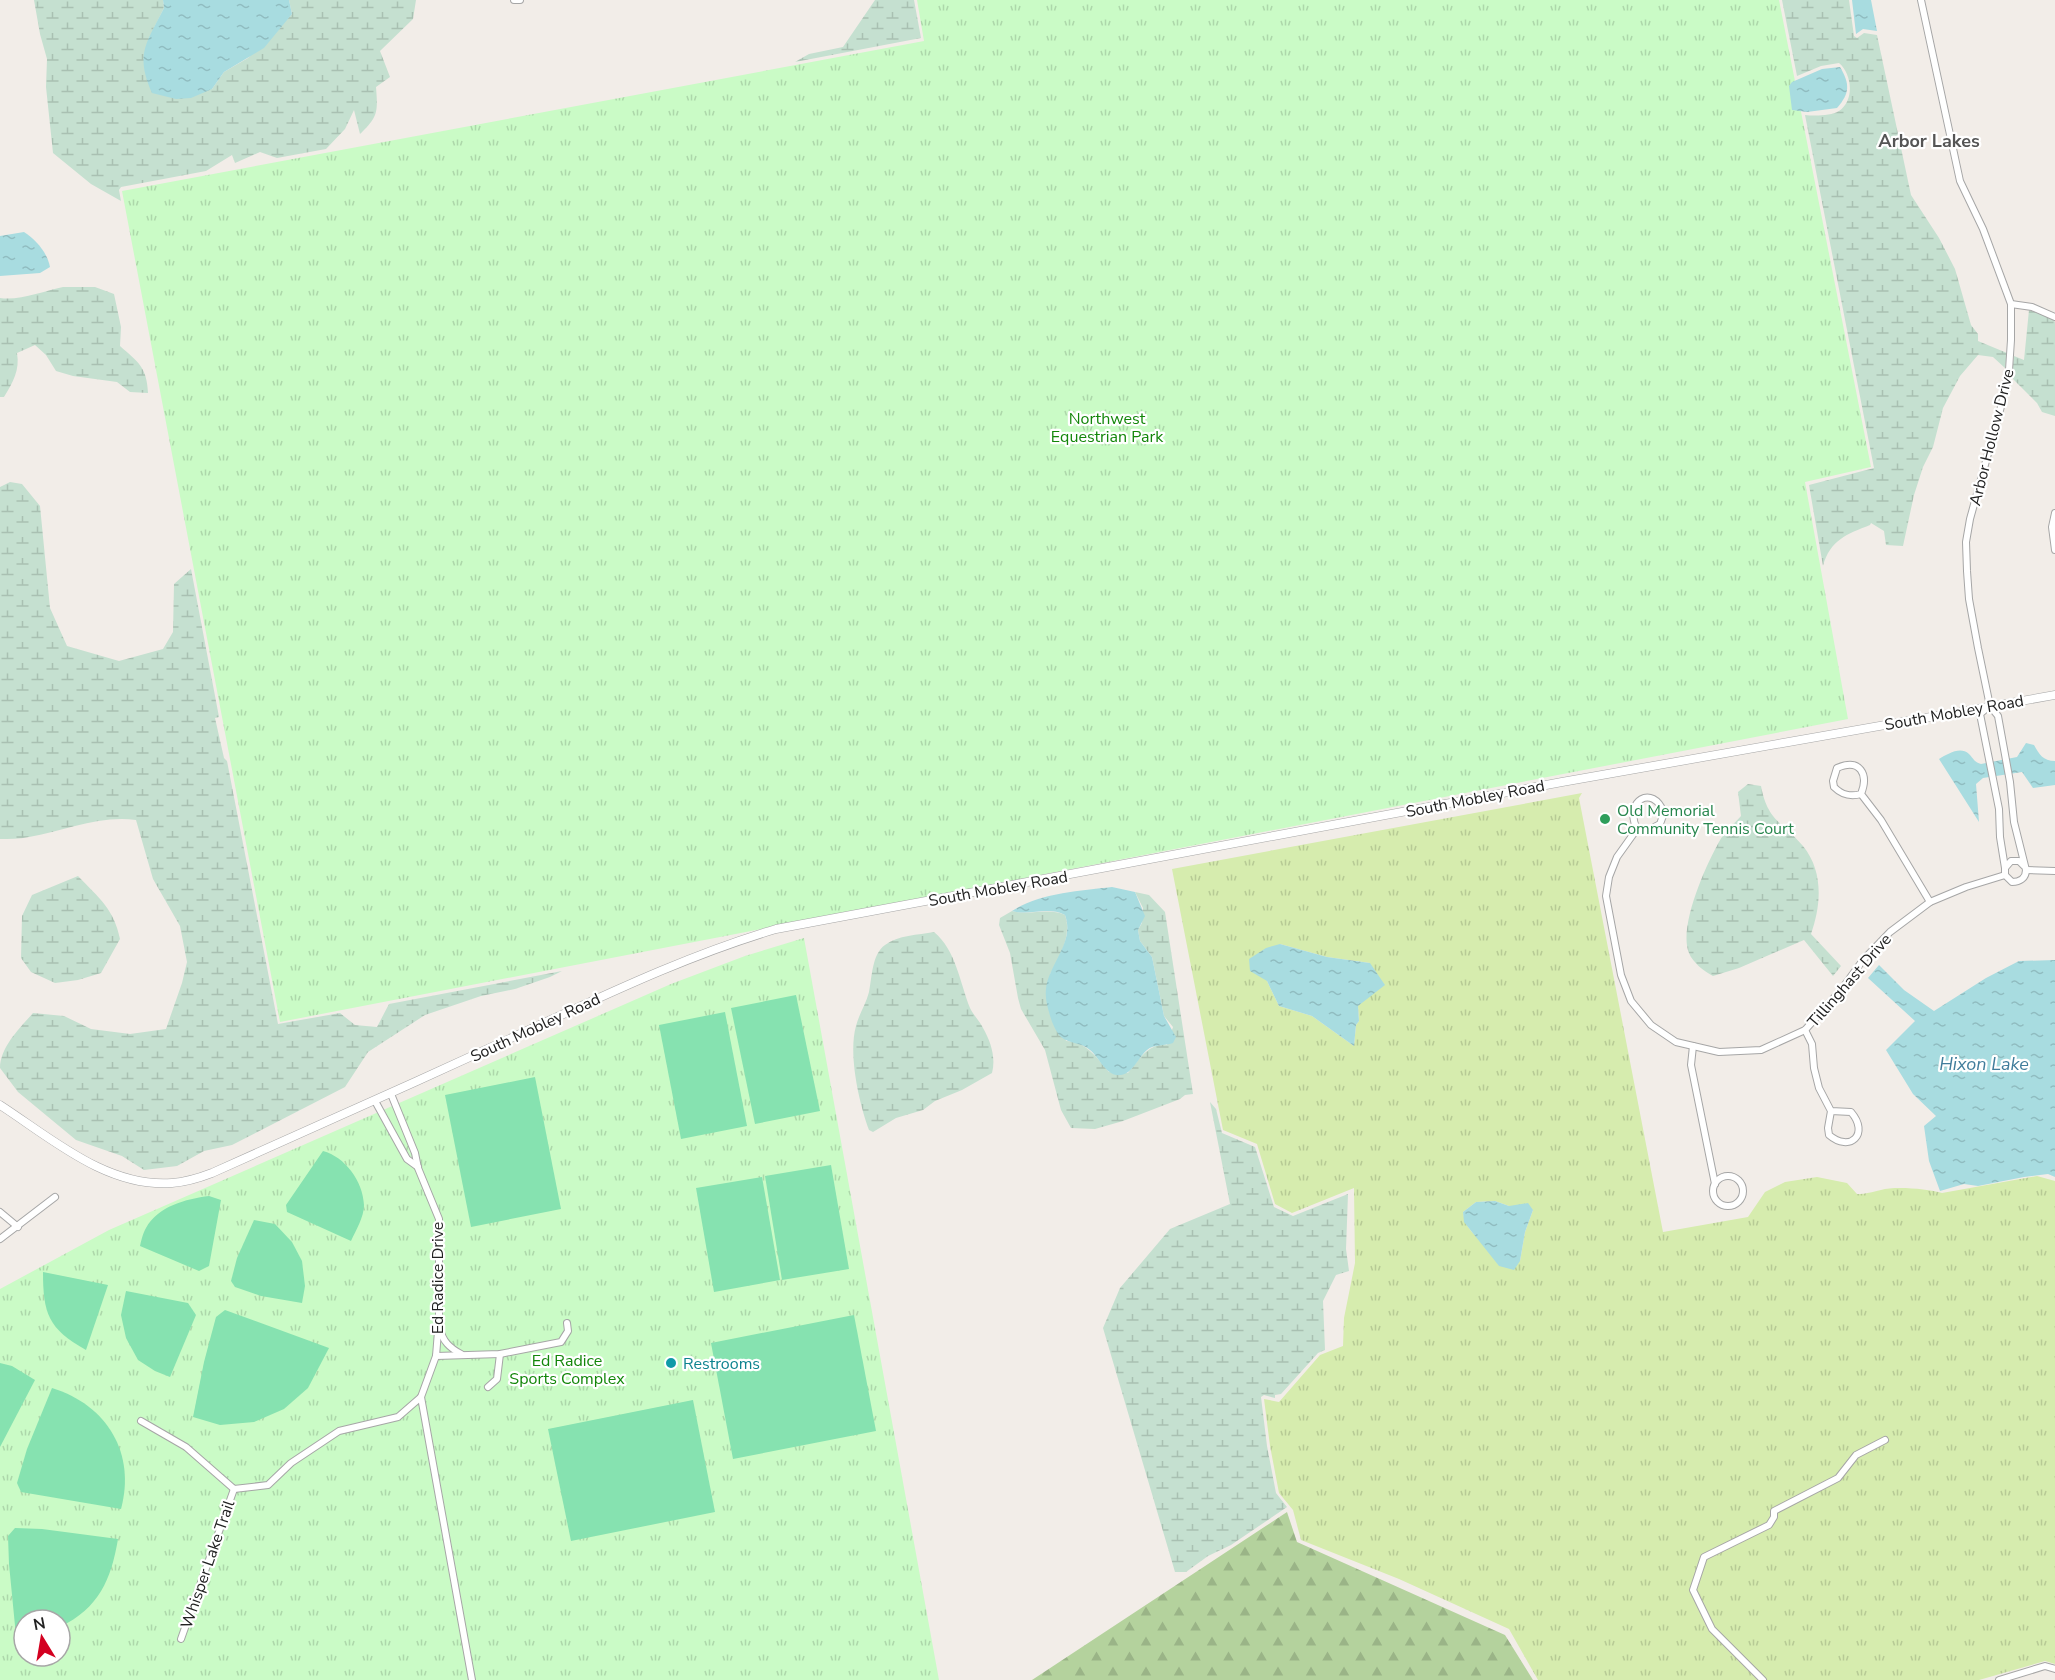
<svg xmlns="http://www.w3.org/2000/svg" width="2055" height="1680" font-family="'Nunito Sans',sans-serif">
	<defs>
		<pattern id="grass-tufts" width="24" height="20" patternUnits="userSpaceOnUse" patternTransform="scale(1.5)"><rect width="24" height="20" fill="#d6ecae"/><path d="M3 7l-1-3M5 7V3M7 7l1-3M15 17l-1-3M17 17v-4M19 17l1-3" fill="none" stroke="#b7ca95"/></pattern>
		<pattern id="forest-firs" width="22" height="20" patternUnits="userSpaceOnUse" patternTransform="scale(1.5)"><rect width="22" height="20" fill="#b4d29d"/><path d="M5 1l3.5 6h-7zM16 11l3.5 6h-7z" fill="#9ab487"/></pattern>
		<pattern id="wetland-marsh" width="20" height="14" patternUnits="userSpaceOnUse" patternTransform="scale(1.5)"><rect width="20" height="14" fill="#c5e0d0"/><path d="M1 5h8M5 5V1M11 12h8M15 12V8" fill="none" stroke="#a9c0b2"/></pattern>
		<pattern id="park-tufts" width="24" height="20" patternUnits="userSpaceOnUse" patternTransform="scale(1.5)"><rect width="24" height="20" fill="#cafbc6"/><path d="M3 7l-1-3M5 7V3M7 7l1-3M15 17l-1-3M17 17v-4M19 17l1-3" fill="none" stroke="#add7aa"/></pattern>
		<pattern id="water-ripples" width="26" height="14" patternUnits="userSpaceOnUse" patternTransform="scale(1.5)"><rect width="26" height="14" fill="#a8dce0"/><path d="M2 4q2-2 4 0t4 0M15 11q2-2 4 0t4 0" fill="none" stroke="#90bcc0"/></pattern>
	</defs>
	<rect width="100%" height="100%" fill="#f2ede8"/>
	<path fill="url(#grass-tufts)" fill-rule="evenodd" d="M1582 793 1579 798 1663 1232 1748 1217 1765 1192 1785 1182 1817 1177 1847 1183 1857 1194C1866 1194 1872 1192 1881 1190 1895 1186 1928 1189 1942 1193L2037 1176 2055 1181V1664L2045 1661 1979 1680H1538L1509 1629 1399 1579 1301 1540 1293 1510 1279 1493 1270 1446 1264 1399 1279 1402 1320 1355 1343 1346 1344 1318 1355 1263 1354 1188 1292 1213 1275 1204 1257 1144 1223 1130 1172 869ZM1280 944 1327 957 1370 963 1358 1006 1359 1021 1356 1025 1354 1046 1312 1016 1279 1006 1267 981ZM1495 1201 1509 1206 1533 1210 1525 1232 1520 1261C1498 1249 1466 1240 1463 1212L1476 1202Z"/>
	<path fill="url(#forest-firs)" d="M1287 1512 1297 1542 1505 1635 1533 1680H1032Z"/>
	<g fill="url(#wetland-marsh)">
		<path d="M34 0H163L164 8 153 30 212 89 224 72 248 58 292 14 289 0H416L413 19 380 51 390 77 376 87C378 112 378 117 360 134L354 110 345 129 326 149 277 158 260 152 235 163 232 155 206 171 121 187 119 190 121 201 91 184 53 153 46 87 47 59 40 34Z"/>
		<path d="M875 0H914L921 38 795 62 809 54 843 47Z"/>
		<path d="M1782 0H1849L1854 36 1857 38 1864 33 1877 35 1911 195 1939 238 1955 269 1971 325 1978 334V341L2007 353 2005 368 1993 357 1978 355 1960 376 1943 408 1933 447 1923 467 1914 495 1903 546 1886 545 1884 531 1871 523 1870 525C1847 534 1830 540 1823 566L1809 485 1874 468 1805 115C1814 116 1831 116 1839 111 1855 100 1852 74 1839 63L1821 66 1797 76Z"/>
		<path d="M63 287H95L114 294 121 327 120 346C138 362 147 367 148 393L130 392 117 382 73 376 56 371 46 355 35 345 17 353C20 370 13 382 4 397H0V298C19 301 44 291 63 287Z"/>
		<path d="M2029 310 2051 318 2055 322V416L2042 412 2037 403 2011 377 2014 356 2024 360Z"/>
		<path d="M10 482 22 484 40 506 50 608 67 646 119 661 163 649 173 632 174 584 191 569 219 717 215 718 224 758 227 761 278 1024 340 1013 355 1025 377 1027 389 1004 562 971 550 977 515 989 481 996 425 1015 368 1052 345 1087 232 1145 204 1151 177 1166 144 1170 122 1156 76 1140 18 1092 0 1068C0 1047 20 1028 33 1013L64 1016 91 1029 130 1034 166 1029 182 983 187 962 180 926 153 879 136 820C100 815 64 831 29 837 19 839 9 839 0 839V487Z"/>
		<path d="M1748 784 1761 786C1768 822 1782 821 1803 846 1824 872 1821 905 1811 934L1841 966 1833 976 1804 940 1739 968 1713 976C1704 971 1693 963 1689 953 1678 927 1706 865 1719 842 1724 832 1734 824 1741 816L1738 792Z"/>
		<path d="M78 876C99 898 114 909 120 939L101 973 78 980 55 983 31 972 21 958 22 916 32 895Z"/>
		<path d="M1135 892 1149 895 1165 912 1193 1094 1185 1095 1180 1099 1123 1121 1095 1129 1071 1128 1061 1110 1045 1050 1021 1009 1018 998 1010 953 999 925 1000 918 1012 911C1030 916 1048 907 1065 915 1072 935 1060 957 1050 974L1066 1041C1087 1042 1097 1058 1109 1072L1128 1073C1139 1060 1148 1043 1167 1045L1173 1027 1164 1016 1152 957 1140 941 1138 930 1142 923 1143 908Z"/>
		<path d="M934 932C956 950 960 983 970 1008 973 1015 980 1021 983 1028 991 1042 996 1058 992 1073L962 1090 935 1101 923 1110 896 1118 873 1132 869 1130C859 1103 848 1054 856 1026 859 1014 866 1004 869 992 872 977 872 954 885 945 898 935 918 935 934 932Z"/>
		<path d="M1210 1102 1216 1109 1222 1133 1255 1147 1274 1207 1293 1216 1348 1194 1346 1249 1349 1271 1336 1275 1323 1301 1325 1350 1318 1353 1281 1394 1275 1395V1398L1264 1395 1261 1397 1267 1446 1276 1493 1287 1507 1231 1545 1208 1556 1186 1572H1175L1103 1328 1120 1288 1170 1229 1230 1204Z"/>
	</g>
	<g fill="url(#park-tufts)" fill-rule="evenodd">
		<path d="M917 0H1779L1871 467 1805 482 1848 719 280 1022 122 191 924 41Z"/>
		<path d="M804 938 939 1680H0V1289L109 1230 671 984 745 956ZM24 1620H60V1656H24Z"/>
	</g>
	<g fill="#86e2b0">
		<path d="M796 995 820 1111 755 1124 731 1008Z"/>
		<path d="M725 1012 747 1126 681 1139 659 1025Z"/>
		<path d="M535 1077 561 1209 471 1227 445 1095Z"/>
		<path d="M323 1151C345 1157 363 1181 364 1205 364 1217 356 1230 351 1241L287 1212 286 1205Z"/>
		<path d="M831 1165 849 1269 782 1280 765 1176Z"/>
		<path d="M762 1177 780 1280 714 1292 696 1188Z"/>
		<path d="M209 1196 221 1200 209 1266 199 1271 140 1246C141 1241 143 1233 146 1228 158 1206 186 1199 209 1196Z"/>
		<path d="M254 1220 275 1224 292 1242 302 1261 305 1286 302 1303 261 1296 235 1287 231 1281 237 1258Z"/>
		<path d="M43 1272 108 1285 86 1350C48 1329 43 1313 43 1272Z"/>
		<path d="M126 1291 188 1303 196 1315 170 1377 155 1371 138 1360 126 1338 121 1315Z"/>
		<path d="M225 1310 329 1348 308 1388 284 1409 254 1422 220 1425 193 1417 204 1362 216 1317Z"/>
		<path d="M854 1315 876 1431 733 1459 711 1343Z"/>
		<path d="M0 1363 12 1366 35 1380 0 1447Z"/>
		<path d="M52 1388C107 1405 136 1453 121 1509L21 1492 17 1483 27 1449Z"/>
		<path d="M693 1400 715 1512 571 1541 548 1429Z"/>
		<path d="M15 1528 42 1529 118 1539C111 1580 99 1608 60 1627V1620H24V1635L16 1636 9 1564 8 1536Z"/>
	</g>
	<g fill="url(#water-ripples)">
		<path d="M163 0H289L292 14 264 48 224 72 212 89 191 98 176 99 152 93C135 54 146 44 164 8Z"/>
		<path d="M1852 0H1871L1877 31 1863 29 1856 34Z"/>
		<path d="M1840 67C1850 84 1850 93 1837 108L1807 112 1792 110 1789 86 1792 82 1822 69Z"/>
		<path d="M24 232C36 240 47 252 50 267L40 273 0 276V236Z"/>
		<path d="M2026 743 2034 745C2039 754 2043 761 2055 761V785L2033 788 2022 772 1983 778 1976 784 1979 822 1939 759C1948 754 1960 746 1969 754 1974 759 1974 762 1981 764L2017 757Z"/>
		<path d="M1112 887 1135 892 1145 916 1138 930 1140 941 1152 957 1164 1016 1176 1037 1173 1043C1165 1046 1154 1044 1147 1050 1138 1058 1133 1073 1121 1075 1106 1077 1100 1058 1090 1050 1081 1042 1069 1044 1061 1037 1055 1031 1051 1020 1049 1012 1047 1005 1045 997 1046 989 1049 963 1075 943 1065 915 1048 906 1030 916 1012 911 1040 893 1079 891 1112 887Z"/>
		<path d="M1280 944 1327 957 1370 963 1385 985 1358 1006 1359 1021 1356 1025 1354 1046 1312 1016 1279 1006 1267 981 1250 971 1249 959 1266 948Z"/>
		<path d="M2055 960V1177L2048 1174 2024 1177 1978 1186 1964 1184 1940 1191 1929 1161 1924 1126 1936 1116 1913 1094 1886 1050 1915 1021 1868 978 1879 965 1904 990 1934 1011 1986 978 2019 961Z"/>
		<path d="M1495 1201 1509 1206 1528 1203 1533 1210 1525 1232 1520 1261 1514 1270 1499 1266 1464 1222 1463 1212 1476 1202Z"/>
	</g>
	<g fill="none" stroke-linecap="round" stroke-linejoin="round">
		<defs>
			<g id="minor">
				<path d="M514 0H520"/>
				<path d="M1921 0 1960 181 1983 229 2011 304V340L2009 370 2002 403 1970 519 1966 542 1967 571 1969 599 1978 648 1990 706 1998 716 2010 782 2014 822 2026 870C2026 878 2020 882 2012 882L2005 875V868L2011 861H2019L2024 866"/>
				<path d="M2011 304 2032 307 2055 317"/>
				<path d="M2055 513 2052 527 2055 550"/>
				<path d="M1987 708 1980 714 1999 809 2000 837 2005 868"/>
				<path d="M1861 794C1850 797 1842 795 1834 787L1833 781 1837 768C1860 758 1869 774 1861 794L1881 820 1930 902"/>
				<path d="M1637 829C1623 801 1653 783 1664 813L1660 824 1649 830 1637 829 1617 857 1609 877 1606 896 1621 975 1631 1001 1651 1025 1676 1042 1719 1052 1761 1050 1805 1030 1841 990 1863 960 1890 932 1930 902 1966 887 2005 875"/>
				<path d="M2026 870 2055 871"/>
				<path d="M1805 1030 1812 1044 1814 1068 1819 1088 1831 1111 1828 1128 1829 1135C1850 1153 1870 1134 1851 1112L1831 1111"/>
				<path d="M1693 1046 1691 1065 1715 1184"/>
				<path d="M375 1101 407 1159 418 1167"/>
				<circle cx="1728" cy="1191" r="15"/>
				<path d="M0 1212 18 1227"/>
				<path d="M0 1239 55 1197"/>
				<path d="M440 1328C442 1341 450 1348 461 1354"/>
				<path d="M436 1356 500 1354 561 1342 568 1331 567 1323"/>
				<path d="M488 1387 497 1379 500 1354"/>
				<path d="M421 1397 472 1680"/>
				<path d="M141 1421 186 1447 234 1489 268 1485 291 1463 339 1431 398 1417 421 1397 436 1356 439 1319V1219L418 1168 415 1153 391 1094"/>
				<path d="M181 1639 234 1489"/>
				<path d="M1763 1680 1712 1629 1693 1590 1704 1557 1769 1525 1774 1517V1511L1838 1478 1856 1455 1885 1440"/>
				<path d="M1999 1680 2045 1666 2055 1669"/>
			</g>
			<path id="tertiary" d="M0 1105C51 1138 107 1188 172 1183 186 1182 199 1178 212 1173 311 1129 409 1085 507 1040 595 1000 682 957 776 929L1562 782 2055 695"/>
		</defs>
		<use href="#minor" stroke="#a6a6a6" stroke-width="8"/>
		<use href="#tertiary" stroke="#a6a6a6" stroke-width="9"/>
		<use href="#minor" stroke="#fff" stroke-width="6"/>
		<use href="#tertiary" stroke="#fff" stroke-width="8"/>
	</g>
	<circle fill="#2e9e5b" stroke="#fff" stroke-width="2" cx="1605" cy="819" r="6"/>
	<circle fill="#0f9aa8" stroke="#fff" stroke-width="2" cx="671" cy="1363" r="6"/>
	<g text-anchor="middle" stroke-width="4.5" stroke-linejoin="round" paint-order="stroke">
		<g font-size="16" fill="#128609" stroke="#fff">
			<text x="1107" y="424">Northwest<tspan x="1107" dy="18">Equestrian Park</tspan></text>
			<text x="567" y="1366">Ed Radice<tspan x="567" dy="18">Sports Complex</tspan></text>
		</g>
		<g font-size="16" fill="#222" stroke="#fff">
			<text transform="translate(1991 437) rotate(-76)" y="6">Arbor Hollow Drive</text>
			<text transform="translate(1954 712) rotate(-10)" y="6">South Mobley Road</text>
			<text transform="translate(1475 798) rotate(-11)" y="6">South Mobley Road</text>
			<text transform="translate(998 888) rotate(-10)" y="6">South Mobley Road</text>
			<text transform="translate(1849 980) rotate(-49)" y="6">Tillinghast Drive</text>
			<text transform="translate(535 1027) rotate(-25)" y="6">South Mobley Road</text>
			<text transform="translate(437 1278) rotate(-90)" y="6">Ed Radice Drive</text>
			<text transform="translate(207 1564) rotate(-71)" y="6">Whisper Lake Trail</text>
		</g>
		<g font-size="16" fill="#27864d" stroke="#fff" text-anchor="start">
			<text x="1617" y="816">Old Memorial<tspan x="1617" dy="18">Community Tennis Court</tspan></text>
		</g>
		<g font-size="16" fill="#0d838f" stroke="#fff" text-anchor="start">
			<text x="683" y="1369">Restrooms</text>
		</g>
		<g font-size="18" font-weight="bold" fill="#555" stroke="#fff">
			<text x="1929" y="147">Arbor Lakes</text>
		</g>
		<g font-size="18" font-style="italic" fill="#417d9c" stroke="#fff">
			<text x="1984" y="1070">Hixon Lake</text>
		</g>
	</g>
	<g transform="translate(42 1638) rotate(349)"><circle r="28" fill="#ffffff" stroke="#a7a7a7" stroke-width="1.5"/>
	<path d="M0-4.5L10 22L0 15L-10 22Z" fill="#d30020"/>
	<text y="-9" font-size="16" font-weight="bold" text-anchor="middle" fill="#222222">N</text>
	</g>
</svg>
